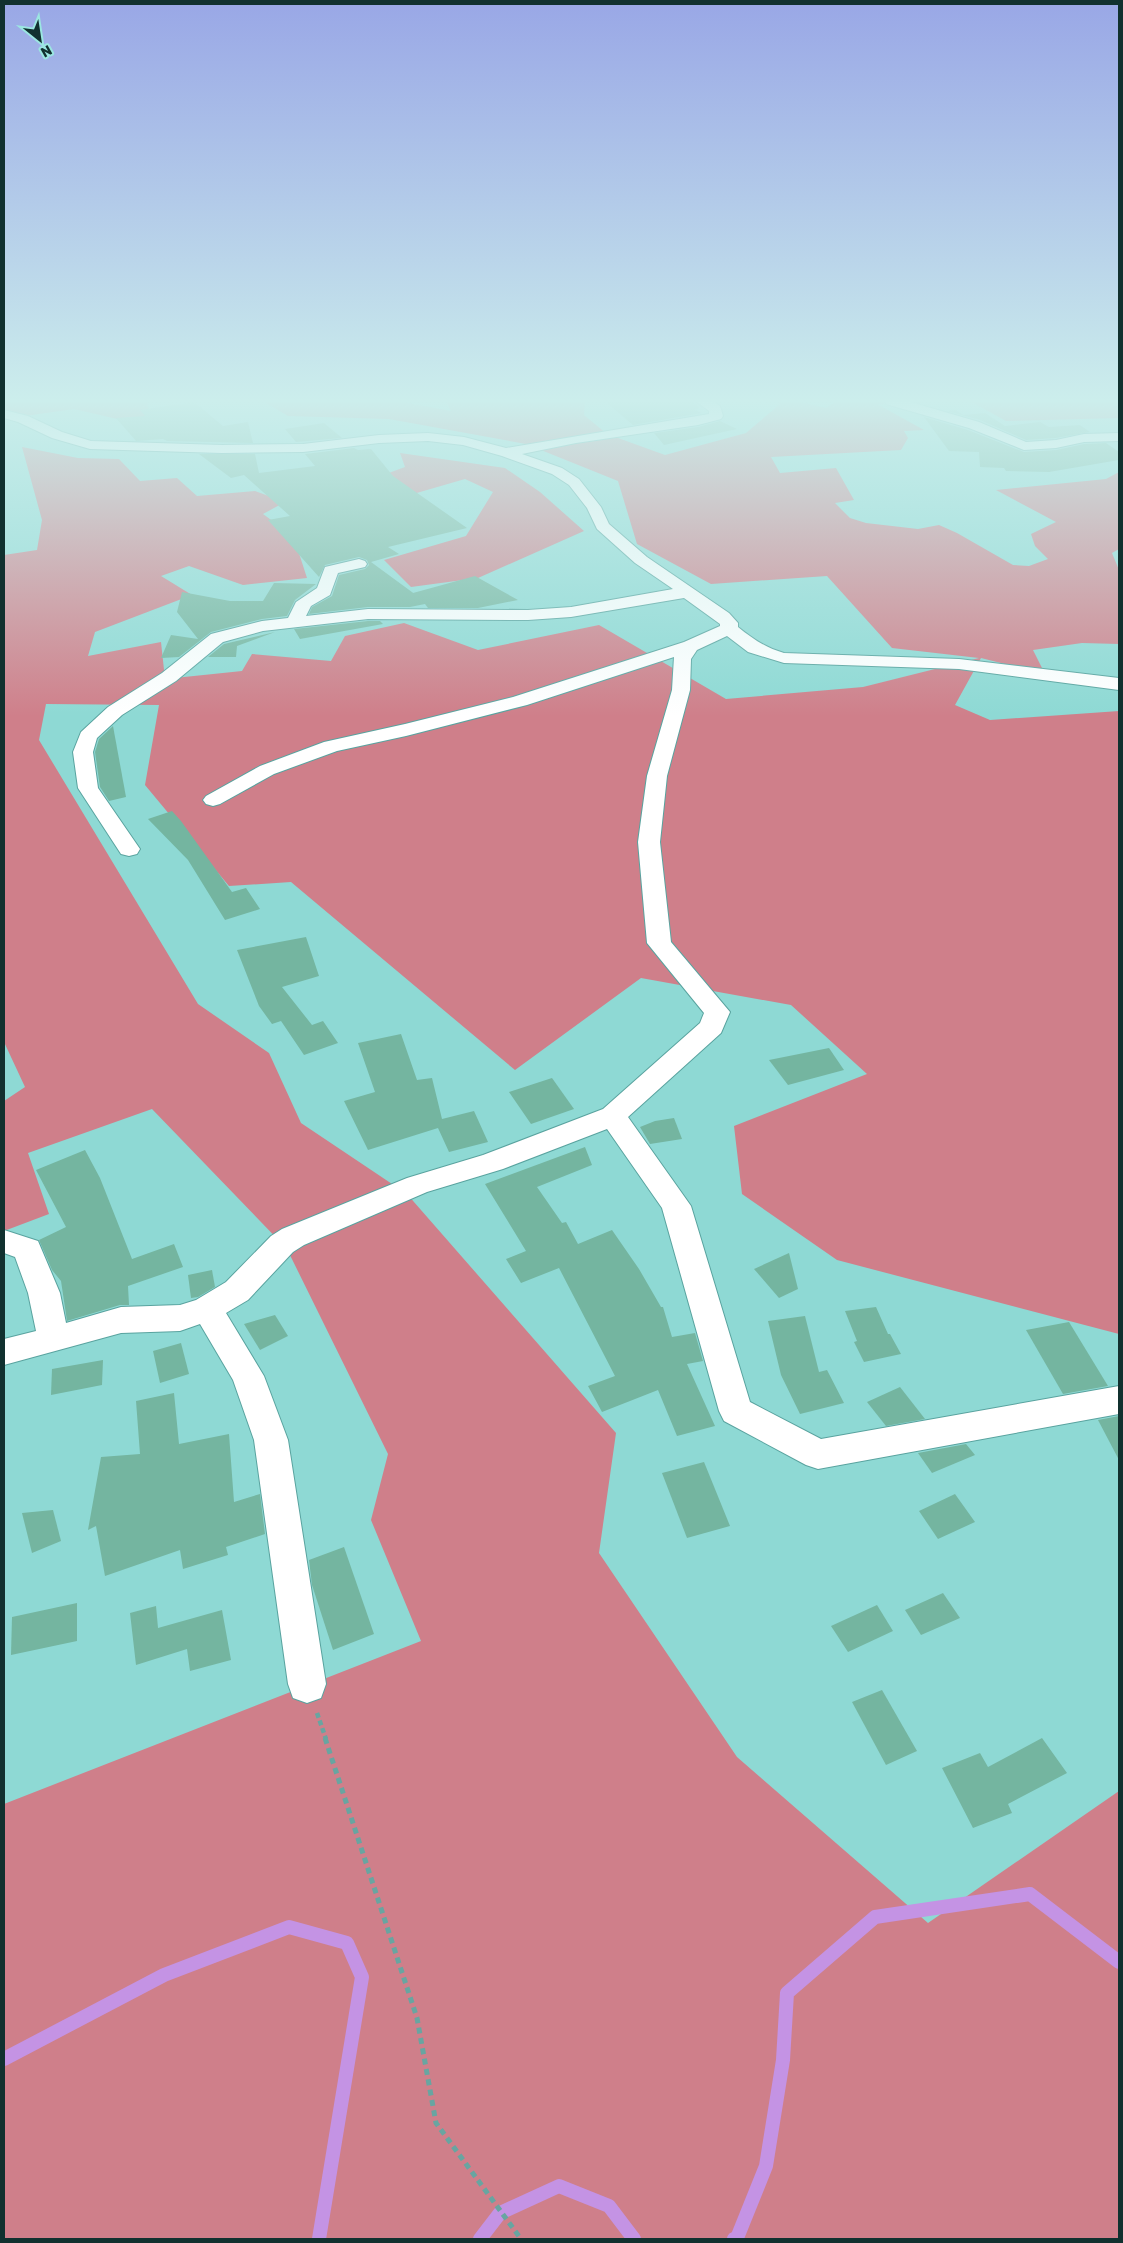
<svg xmlns="http://www.w3.org/2000/svg" width="1123" height="2243" font-family="Rubik,sans-serif">
	<rect width="100%" height="100%" fill="#8ed9d4"/>
	<g fill="#cf7f8a">
		<path d="M4 401H147L150 418 126 421 74 409 25 416 4 413Z"/>
		<path d="M263 401H397L451 411 446 401H585L584 415 607 434 665 455 746 433 780 404 777 401H796L826 408 836 401H957L877 404 924 430 904 431 908 438 901 450 771 457 780 473 836 468 854 500 835 503 850 518 866 523 918 529 939 525 957 533 1013 565 1029 566 1048 559 1035 546 1031 534 1056 522 996 490 1106 479 1119 472V549L1112 553 1119 570V644L1082 643 1033 650 1045 674 981 658 955 705 990 720 1119 711V1334L837 1260 742 1194 734 1126 867 1074 791 1005 641 978 515 1070 291 882 229 886 145 785 159 705 46 704 39 740 198 1004 269 1053 301 1123 407 1194 616 1433 599 1553 737 1757 928 1923 1119 1791V2239H4V1804L421 1641 371 1520 388 1454 287 1249 152 1109 28 1153 49 1214 4 1231V1101L25 1087 4 1042V555L37 550 42 520 22 447 78 458 119 459 140 481 177 478 197 496 255 491 285 502 263 514 289 533 297 547 307 578 243 585 189 566 161 576 192 595 95 632 88 656 161 642 165 679 242 671 252 654 331 661 345 636 404 623 478 650 599 625 726 699 863 687 979 658 892 648 827 576 711 584 637 544 618 481 526 444 389 419 288 416Z"/>
		<path d="M1119 401V418L1006 421 970 401Z"/>
		<path d="M400 453 505 468 540 492 584 531 478 578 411 587 384 560 466 536 493 492 465 479 389 501 356 485 405 467Z"/>
	</g>
	<g fill="none" stroke-linecap="round" stroke-linejoin="round">
		<g stroke="#c493e4" stroke-width="14">
			<path d="M4 2059 164 1975 289 1927 347 1943 362 1977 319 2239"/>
			<path d="M480 2239 500 2213 559 2186 609 2206 634 2239"/>
			<path d="M734 2239 737 2238 766 2166 783 2060 787 1993 875 1917 1030 1894 1119 1962"/>
		</g>
	</g>
	<g fill="#74b5a0">
		<path d="M194 402 223 426 248 422 253 443 167 441 163 439 136 441 116 418 145 416 140 410Z"/>
		<path d="M606 402H694L699 408 695 410 702 413 633 425Z"/>
		<path d="M956 410 963 415 985 413 1005 426 1040 422 1049 427 1080 425 1090 432 1056 438 1026 440 980 420 947 411Z"/>
		<path d="M924 417 968 430 1024 452 1056 450 1084 444 1106 443 1119 452V460L1049 472 1006 471 1004 468 980 467 979 452 949 451Z"/>
		<path d="M720 421 737 429 664 445 654 433 698 427Z"/>
		<path d="M324 423 342 438 296 442 285 429Z"/>
		<path d="M354 448 358 450 371 449 393 476 467 528 388 547 399 554 371 562 416 595 413 593 475 576 518 600 478 608H428L425 604 410 607H368L309 614 312 607 332 596 339 575 365 569 369 565 367 560 359 557 325 565 319 577 268 520 290 516 244 475 231 478 199 454H255L259 473 315 466 305 454Z"/>
		<path d="M274 583 316 584 295 600 287 616 262 619 211 632 179 657 161 658 171 635 198 639 177 612 182 592 230 601H263Z"/>
		<path d="M368 621H380L383 624 300 639 294 629Z"/>
		<path d="M275 632 237 646 236 657H208L224 644Z"/>
		<path d="M113 726 126 797 109 801 100 787 95 752 99 739Z"/>
		<path d="M172 811 181 821 232 892 246 888 260 909 225 920 188 860 148 819Z"/>
		<path d="M306 937 319 976 282 987 312 1025 323 1021 338 1043 304 1055 281 1021 272 1024 259 1006 237 950Z"/>
		<path d="M401 1034 417 1080 432 1078 442 1119 474 1111 488 1142 449 1152 438 1128 368 1150 344 1101 375 1092 358 1043Z"/>
		<path d="M829 1048 844 1070 788 1085 769 1060Z"/>
		<path d="M552 1078 574 1109 531 1124 509 1092Z"/>
		<path d="M674 1118 682 1139 650 1144 640 1127 655 1121Z"/>
		<path d="M585 1147 592 1165 537 1187 562 1223 566 1222 578 1244 612 1230 639 1269 661 1307H663L672 1337 695 1333 703 1361 687 1364 715 1426 677 1436 658 1390 602 1412 588 1386 615 1376 559 1268 521 1283 506 1259 526 1251 485 1184Z"/>
		<path d="M85 1150 100 1178 132 1259 174 1244 183 1267 128 1286 129 1305H120L67 1321 61 1281 52 1270 39 1240 66 1227 36 1170Z"/>
		<path d="M789 1253 798 1289 779 1298 754 1269Z"/>
		<path d="M212 1270 215 1287 198 1297 191 1298 188 1275Z"/>
		<path d="M876 1307 888 1334H890L901 1354 864 1362 854 1342 857 1341 845 1311Z"/>
		<path d="M275 1315 288 1336 260 1350 244 1324Z"/>
		<path d="M805 1316 819 1372 827 1370 844 1403 800 1414 781 1375 768 1321Z"/>
		<path d="M1069 1322 1108 1386 1063 1394 1026 1330Z"/>
		<path d="M181 1343 189 1374 160 1383 153 1351Z"/>
		<path d="M103 1360 102 1385 51 1395 52 1369Z"/>
		<path d="M900 1387 925 1419 886 1426 867 1402Z"/>
		<path d="M174 1393 179 1444 229 1434 234 1502 260 1494 265 1534 226 1547 228 1555 183 1569 180 1550 105 1576 96 1526 88 1530 101 1457 140 1454 136 1401Z"/>
		<path d="M1119 1416V1460L1098 1420Z"/>
		<path d="M966 1444 975 1455 932 1473 918 1453Z"/>
		<path d="M704 1462 730 1526 687 1538 662 1473Z"/>
		<path d="M955 1494 975 1522 938 1539 919 1511Z"/>
		<path d="M53 1510 61 1541 32 1553 22 1513Z"/>
		<path d="M344 1547 374 1634 333 1650 312 1585 309 1560Z"/>
		<path d="M943 1593 960 1618 921 1635 905 1610Z"/>
		<path d="M77 1603V1641L11 1655 12 1617Z"/>
		<path d="M877 1605 893 1631 848 1652 831 1626Z"/>
		<path d="M156 1606 158 1628 222 1610 231 1660 190 1671 187 1649 136 1665 130 1613Z"/>
		<path d="M882 1690 917 1751 886 1765 852 1702Z"/>
		<path d="M1042 1738 1067 1773 1008 1804 1012 1813 973 1828 942 1768 980 1753 988 1767Z"/>
	</g>
	<g fill="none" stroke-linecap="round" stroke-linejoin="round">
		<defs>
			<g id="street">
				<path d="M696 401H712L720 406 723 416 721 419 698 425 576 443 522 454 562 468 579 479 601 507 609 524 647 557 729 613 738 623V627C753 639 766 648 784 653L959 659 1119 678V690L959 669 784 663 748 652 727 636 697 650 691 659 690 690 667 776 660 842 671 942 730 1012 721 1033 628 1117 691 1206 750 1402 821 1439 1119 1386V1414L818 1469 806 1465 724 1421 719 1411 662 1208 607 1129 503 1169 427 1192 304 1245 293 1252 248 1300 226 1313 264 1376 288 1440 326 1684 321 1698 307 1703 293 1698 288 1684 254 1440 233 1380 200 1324 180 1331 121 1333 4 1365V1339L36 1331 28 1293 15 1257 4 1253V1230L38 1241 60 1293 66 1323 121 1307 180 1305 196 1300 226 1282 271 1236 282 1229 407 1178 483 1155 603 1109 700 1023 704 1013 647 943 638 842 647 776 672 690 674 657 527 705 406 736 337 751 274 774 220 804 213 806 206 804 203 800 206 796 260 766 324 742 405 724 513 697 684 642 720 626V624L684 598 571 617 528 620 368 619 263 631 223 642 176 681 122 715 97 738 93 752 98 788 140 849 137 854 129 856 121 854 78 788 73 752 81 732 108 707 162 673 211 634 262 621 288 618 296 602 317 588 325 567 359 559 365 561 367 564 365 567 338 573 330 595 311 606 306 616 368 609 528 610 571 607 673 589 635 563 597 529 587 508 569 485 552 474 502 456 463 445 428 441 379 443 303 452 222 453 90 449 52 438 18 422 4 418V410L28 416 62 432 91 441 222 445 303 444 379 435 428 433 464 437 506 448 709 414V411Z"/>
				<path d="M885 401H907L979 422 1026 442 1056 440 1084 434 1119 433V441L1084 442 1056 448 1024 450 969 428 886 404Z"/>
			</g>
		</defs>
		<use href="#street" stroke="#59a39f" stroke-width="2"/>
		<path stroke="#68a5a1" stroke-width="2" stroke-dasharray="2 1" stroke-linecap="butt" d="M1111 401 1119 410"/>
		<path stroke="#68a5a1" stroke-width="4.5" stroke-dasharray="5 3" stroke-linecap="butt" d="M317 1713 326 1739"/>
		<path stroke="#68a5a1" stroke-width="5" stroke-dasharray="6 4.5" stroke-linecap="butt" d="M325 1738 417 2018 436 2123 521 2239"/>
		<use href="#street" fill="#fff" fill-rule="evenodd"/>
	</g>
	<linearGradient id="sky" x2="0" y2="1"><stop stop-color="#99a7e6"/><stop offset="0.56" stop-color="#cceeec"/><stop offset="1" stop-color="#cceeec" stop-opacity="0"/></linearGradient>
	<rect width="1123" height="716" fill="url(#sky)"/>
	<rect width="1123" height="2243" fill="none" stroke="#11312f" stroke-width="10"/>
	<g transform="translate(40 40) rotate(150)" stroke="#9be6e1" stroke-width="4" paint-order="stroke">
	<path d="M0-4L9 19L0 12L-9 19Z" fill="#11312f"/>
	<text y="-8" font-size="14" font-weight="bold" text-anchor="middle" fill="#11312f">N</text>
	</g>
</svg>
